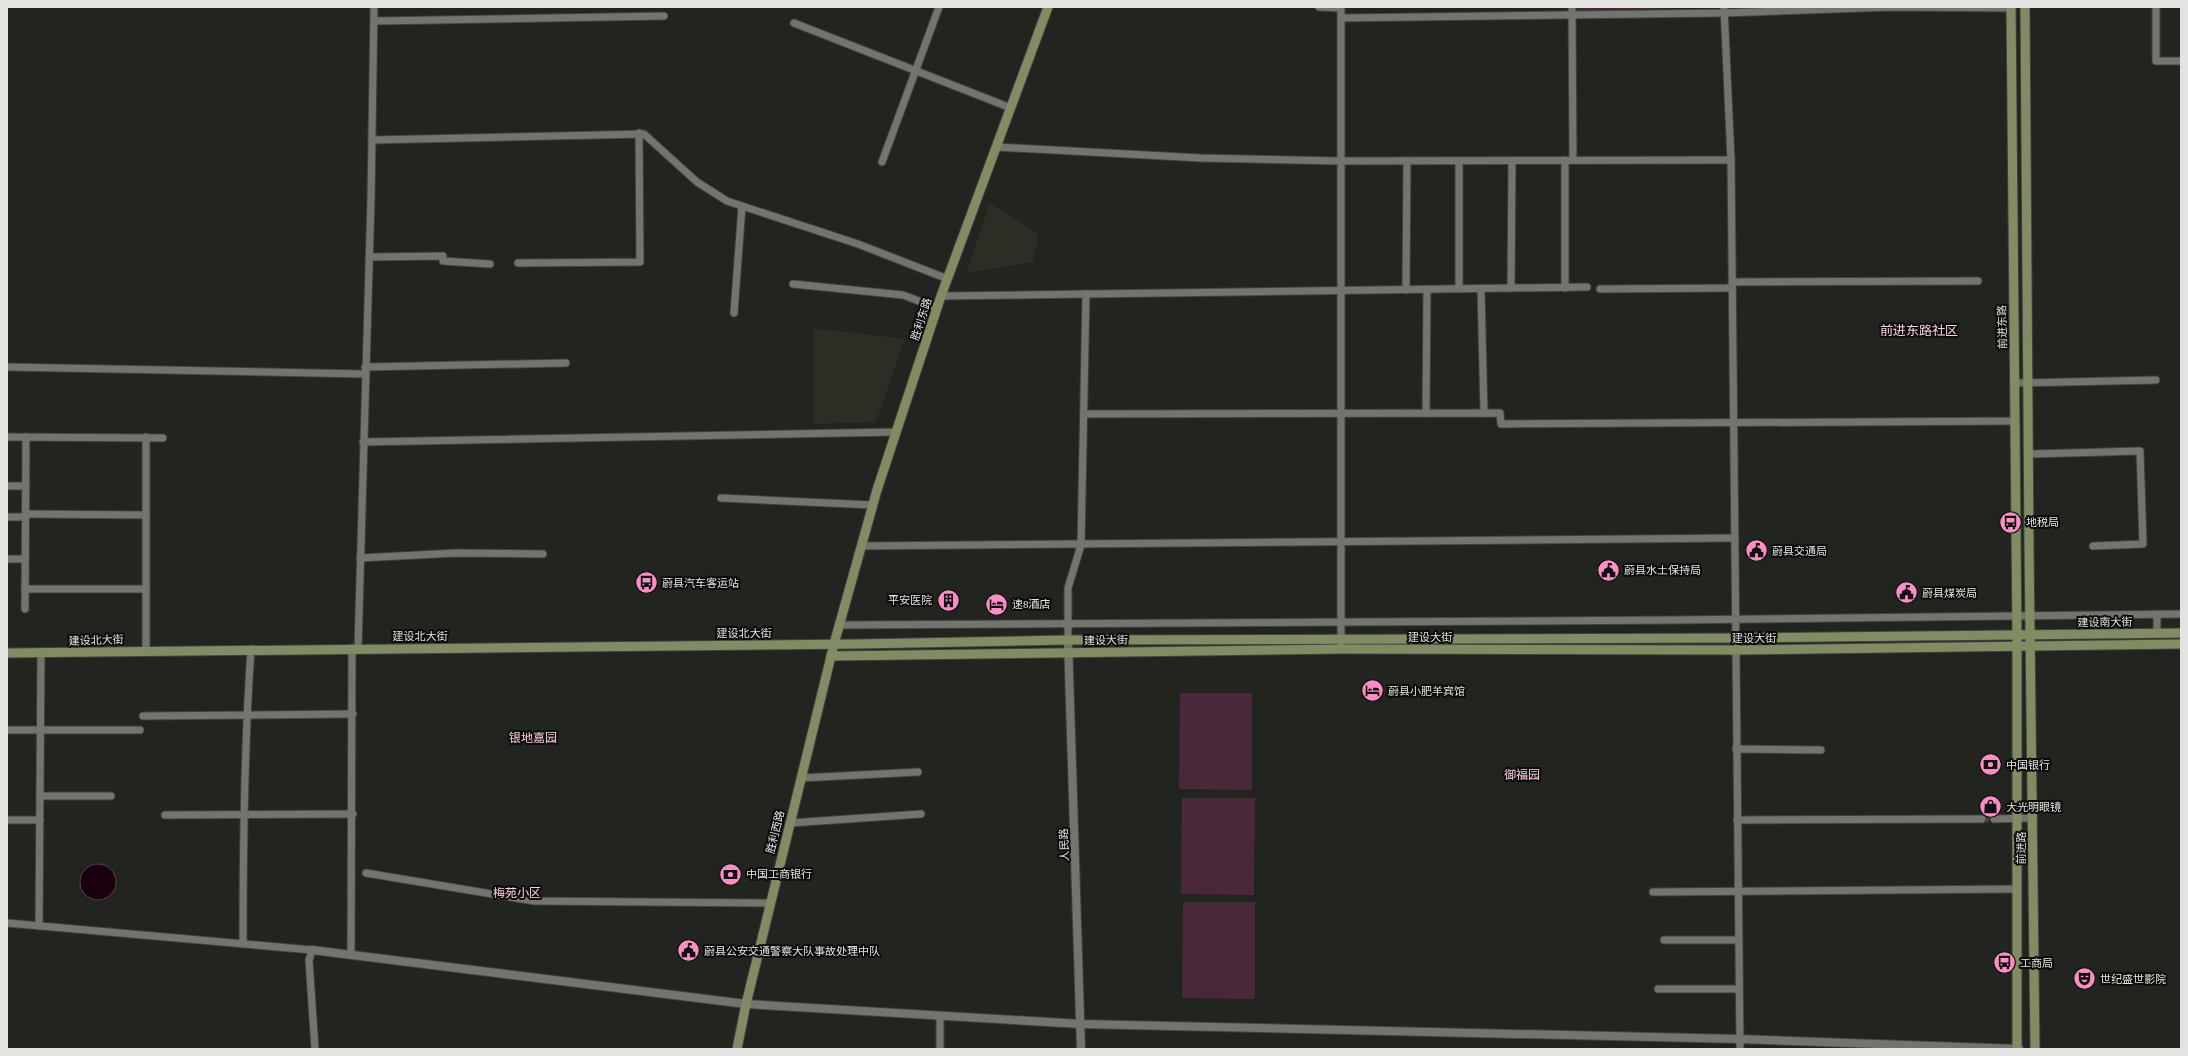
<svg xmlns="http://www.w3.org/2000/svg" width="2188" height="1056" font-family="'Times New Roman','Noto Sans SC',serif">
	<rect width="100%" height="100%" fill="#22241f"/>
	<g fill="#2b2e24">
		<path d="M990 203 1039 235 1033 262 966 273Z"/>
		<path d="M814 328 905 339 876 422 813 424Z"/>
	</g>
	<g fill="#492939">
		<path d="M1575 7H1719L1575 11Z"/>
		<path d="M1180 693H1252V790L1179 789Z"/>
		<path d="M1182 798H1255L1254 895 1181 894Z"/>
		<path d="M1183 902H1255V999L1182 998Z"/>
	</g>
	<circle fill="#1a000e" stroke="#56444d" cx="98" cy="882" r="18"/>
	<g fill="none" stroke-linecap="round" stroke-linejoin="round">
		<path stroke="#3f413c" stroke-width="7" stroke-dasharray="7 3.5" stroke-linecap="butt" d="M1982 819H1994"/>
		<defs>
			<g id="minor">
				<path d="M1319 7 1341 8V643"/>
				<path d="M1572 7 1573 160"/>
				<path d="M1724 7 1731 160 1740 1049"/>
				<path d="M2156 7V61H2181"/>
				<path d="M1341 18 1724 13 1893 7 2011 8"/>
				<path d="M374 21 664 16"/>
				<path d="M794 23 1011 108"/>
				<path d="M372 140 644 134 697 182 727 201 858 244 948 279"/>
				<path d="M996 147 1201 158 1341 161 1731 160"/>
				<path d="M882 162 939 7"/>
				<path d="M369 257 443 256V261L490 264"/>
				<path d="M518 263 640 262 639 133"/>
				<path d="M1732 282 1978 281"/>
				<path d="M793 284 903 295 937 308"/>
				<path d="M1511 288 1512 161"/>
				<path d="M1565 288V160"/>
				<path d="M1459 289V161"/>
				<path d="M1481 289 1484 413"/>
				<path d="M1600 289 1732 288"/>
				<path d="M1406 290 1407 161"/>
				<path d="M941 296 1587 287"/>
				<path d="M734 313 742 206"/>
				<path d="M7 367 365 374"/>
				<path d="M365 367 566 363"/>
				<path d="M2015 383 2156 380"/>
				<path d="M1426 413 1427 289"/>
				<path d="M1084 414 1500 413 1501 424 2015 421"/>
				<path d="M7 437 163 438"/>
				<path d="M146 437V650"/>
				<path d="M363 442 896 432"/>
				<path d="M2029 454 2140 451 2143 544 2093 546"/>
				<path d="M7 486H26"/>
				<path d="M721 498 873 505"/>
				<path d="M26 514 146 515"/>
				<path d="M7 517H26"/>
				<path d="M861 546 1735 538"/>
				<path d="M360 558 456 553 543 554"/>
				<path d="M7 559H25"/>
				<path d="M25 589H146"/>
				<path d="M25 609 26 437"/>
				<path d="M839 625 1675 620 2181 614"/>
				<path d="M2157 633V614"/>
				<path d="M1068 640V588L1081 545 1086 294"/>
				<path d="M358 648 371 199 374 7"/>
				<path d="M143 716 353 714"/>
				<path d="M7 730H140"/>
				<path d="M1736 749 1821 750"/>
				<path d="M801 778 918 772"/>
				<path d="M40 796H111"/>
				<path d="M165 815 353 814"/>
				<path d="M1994 819 2033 818"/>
				<path d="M7 820H40"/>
				<path d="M1737 820 1982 819"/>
				<path d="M790 823 921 814"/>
				<path d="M366 873 534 901 771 903"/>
				<path d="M1653 892 2017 889"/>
				<path d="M7 923 312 950 309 960 315 1049"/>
				<path d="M39 926 41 653"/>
				<path d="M1664 940H1738"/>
				<path d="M243 944C243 845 244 748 251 649"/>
				<path d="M351 955 352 648"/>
				<path d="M1658 989H1739"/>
				<path d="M940 1049V1016"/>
			</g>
			<g id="tertiary">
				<path d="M1068 640 1081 1049"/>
				<path d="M312 950 746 1004 1081 1024 1739 1039 2019 1049"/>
			</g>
			<g id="secondary">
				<path d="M2011 7 2017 635V1049"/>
				<path d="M2025 7 2029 546 2035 1049"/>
				<path d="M7 653 857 644 1068 640 1736 638 2181 633"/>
				<path d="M831 656 1341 649 1735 650 2181 644"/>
				<path d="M737 1049 746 1004 834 644 877 490 941 296 1048 7"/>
			</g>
		</defs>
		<use href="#minor" stroke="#40413d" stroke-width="9"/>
		<use href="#tertiary" stroke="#40413d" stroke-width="10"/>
		<use href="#secondary" stroke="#40413d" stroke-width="11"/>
		<use href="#minor" stroke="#72746e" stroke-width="7"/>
		<use href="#tertiary" stroke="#72746e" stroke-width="8"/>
		<use href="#secondary" stroke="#828c64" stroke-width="9"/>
	</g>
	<defs>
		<symbol id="bus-disc" viewBox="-11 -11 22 22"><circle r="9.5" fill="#fb8fc5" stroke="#0c0d0b"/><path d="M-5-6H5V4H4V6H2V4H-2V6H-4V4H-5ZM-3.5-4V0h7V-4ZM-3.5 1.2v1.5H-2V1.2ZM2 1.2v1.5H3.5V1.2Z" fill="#111"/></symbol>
		<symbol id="civic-disc" viewBox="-11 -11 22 22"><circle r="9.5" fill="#fb8fc5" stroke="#0c0d0b"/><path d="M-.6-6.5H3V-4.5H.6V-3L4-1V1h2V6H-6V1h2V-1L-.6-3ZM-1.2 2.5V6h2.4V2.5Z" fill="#111"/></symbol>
		<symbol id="building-disc" viewBox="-11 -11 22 22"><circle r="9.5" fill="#fb8fc5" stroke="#0c0d0b"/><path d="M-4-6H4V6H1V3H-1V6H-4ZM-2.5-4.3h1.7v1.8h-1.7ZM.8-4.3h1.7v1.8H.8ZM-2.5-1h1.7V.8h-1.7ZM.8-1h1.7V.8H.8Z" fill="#111"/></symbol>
		<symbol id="hotel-disc" viewBox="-11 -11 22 22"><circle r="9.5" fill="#fb8fc5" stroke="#0c0d0b"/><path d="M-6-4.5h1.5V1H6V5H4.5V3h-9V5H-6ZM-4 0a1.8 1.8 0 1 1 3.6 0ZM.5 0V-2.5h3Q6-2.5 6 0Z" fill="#111"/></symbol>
		<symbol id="bank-disc" viewBox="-11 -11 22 22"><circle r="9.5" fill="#fb8fc5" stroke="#0c0d0b"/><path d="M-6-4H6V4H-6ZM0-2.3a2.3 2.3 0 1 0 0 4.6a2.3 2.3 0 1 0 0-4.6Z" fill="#111"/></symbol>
		<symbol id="shop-disc" viewBox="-11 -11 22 22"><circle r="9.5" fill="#fb8fc5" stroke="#0c0d0b"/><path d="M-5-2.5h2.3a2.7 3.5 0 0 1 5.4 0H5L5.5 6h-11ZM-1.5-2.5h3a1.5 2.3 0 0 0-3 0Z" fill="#111"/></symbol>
		<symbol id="theatre-disc" viewBox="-11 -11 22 22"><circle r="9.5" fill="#fb8fc5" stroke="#0c0d0b"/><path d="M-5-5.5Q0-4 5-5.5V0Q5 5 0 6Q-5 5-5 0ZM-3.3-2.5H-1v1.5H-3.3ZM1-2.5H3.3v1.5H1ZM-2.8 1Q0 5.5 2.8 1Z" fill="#111"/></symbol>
	</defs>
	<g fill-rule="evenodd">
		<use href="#bus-disc" x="1998" y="510" width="25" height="25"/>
		<use href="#civic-disc" x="1744" y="538" width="25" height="25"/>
		<use href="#civic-disc" x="1596" y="558" width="25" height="25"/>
		<use href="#bus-disc" x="634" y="570" width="25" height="25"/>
		<use href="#civic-disc" x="1894" y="580" width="25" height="25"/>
		<use href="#building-disc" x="936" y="588" width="25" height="25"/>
		<use href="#hotel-disc" x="984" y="592" width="25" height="25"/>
		<use href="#hotel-disc" x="1360" y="678" width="25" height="25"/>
		<use href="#bank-disc" x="1978" y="752" width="25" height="25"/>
		<use href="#shop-disc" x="1978" y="794" width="25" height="25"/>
		<use href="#bank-disc" x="718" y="862" width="25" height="25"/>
		<use href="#civic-disc" x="676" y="938" width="25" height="25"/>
		<use href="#bus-disc" x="1992" y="950" width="25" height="25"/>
		<use href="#theatre-disc" x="2072" y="966" width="25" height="25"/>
	</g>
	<g text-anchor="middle" stroke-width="4" stroke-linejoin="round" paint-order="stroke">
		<g font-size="11" fill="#e3e4e1" stroke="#0c0d0b">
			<text transform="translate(921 319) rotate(-72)" y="4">胜利东路</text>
			<text transform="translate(2002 327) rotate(-91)" y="4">前进东路</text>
			<text transform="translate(2105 622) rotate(-1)" y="4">建设南大街</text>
			<text x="744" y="637">建设北大街</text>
			<text x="420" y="640">建设北大街</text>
			<text x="1430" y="641">建设大街</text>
			<text x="1754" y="642">建设大街</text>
			<text transform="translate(96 640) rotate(-2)" y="4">建设北大街</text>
			<text transform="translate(1106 640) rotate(-1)" y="4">建设大街</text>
			<text transform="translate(775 832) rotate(-76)" y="4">胜利西路</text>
			<text transform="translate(1064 845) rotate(-92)" y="4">人民路</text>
			<text transform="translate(2021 848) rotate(-90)" y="4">前进路</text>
		</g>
		<g font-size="11" fill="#e3e4e1" stroke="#0c0d0b" text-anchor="start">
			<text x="2026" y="526">地税局</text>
			<text x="1772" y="555">蔚县交通局</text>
			<text x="1624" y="574">蔚县水土保持局</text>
			<text x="662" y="587">蔚县汽车客运站</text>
			<text x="1922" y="597">蔚县煤炭局</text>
			<text x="932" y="604" text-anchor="end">平安医院</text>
			<text x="1012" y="608">速8酒店</text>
			<text x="1388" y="695">蔚县小肥羊宾馆</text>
			<text x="2006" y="769">中国银行</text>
			<text x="2006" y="811">大光明眼镜</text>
			<text x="746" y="878">中国工商银行</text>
			<text x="704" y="955">蔚县公安交通警察大队事故处理中队</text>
			<text x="2020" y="967">工商局</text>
			<text x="2100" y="983">世纪盛世影院</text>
		</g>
		<g font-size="12" fill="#fdcde2" stroke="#0c0d0b">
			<text x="533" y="742">银地嘉园</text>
			<text x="1522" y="779">御福园</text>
			<text x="517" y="897">梅苑小区</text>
		</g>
		<g font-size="13" fill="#fdcde2" stroke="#0c0d0b">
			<text x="1919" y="335">前进东路社区</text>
		</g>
	</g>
	<rect width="2188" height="1056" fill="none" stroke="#e3e4e1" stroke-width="16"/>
</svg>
